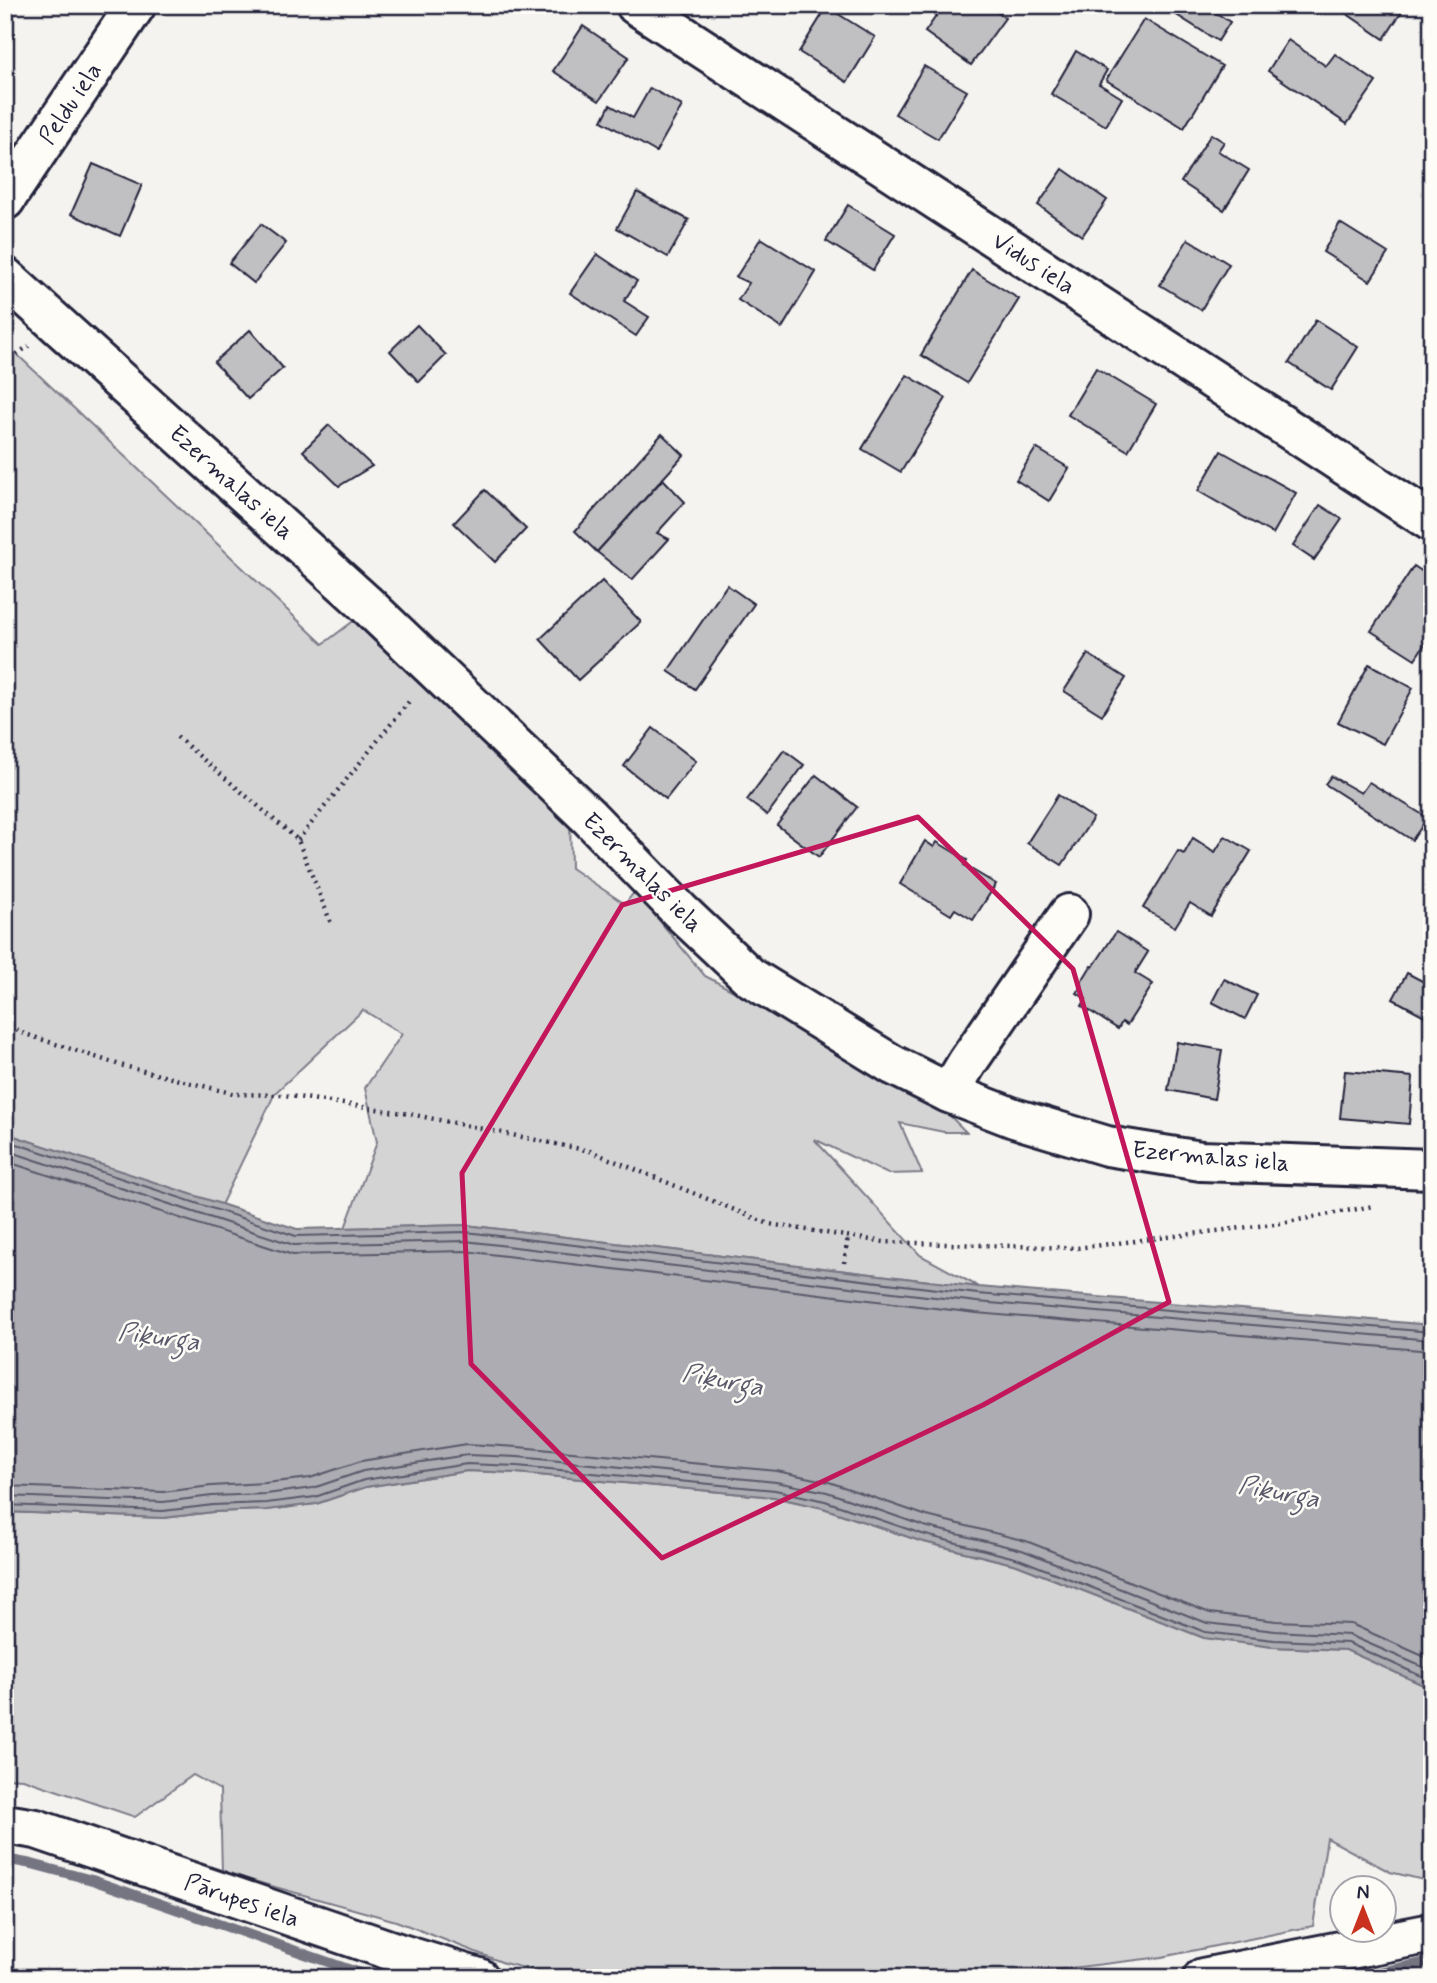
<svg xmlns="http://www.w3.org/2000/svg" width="1437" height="1983" font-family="Mynerve,sans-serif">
	<rect width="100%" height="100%" fill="#f4f3ef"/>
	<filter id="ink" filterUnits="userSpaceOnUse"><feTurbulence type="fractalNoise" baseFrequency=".0143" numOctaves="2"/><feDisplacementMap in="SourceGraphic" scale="14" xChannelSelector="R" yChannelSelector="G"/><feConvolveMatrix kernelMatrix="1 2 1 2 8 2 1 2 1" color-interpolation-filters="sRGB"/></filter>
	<g filter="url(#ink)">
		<g fill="#d5d4d5" stroke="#7c7b88" stroke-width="2">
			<path d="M5 343 323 644 364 613 570 818 571 868 625 904 635 891 705 976 930 1096 966 1132H944L900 1123 922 1173 888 1174 814 1139 920 1255 979 1287 466 1225 345 1228 377 1142 365 1088 402 1034 363 1010 275 1093 221 1205 5 1133Z"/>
			<path d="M467 1471 516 1473 774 1497 823 1508 920 1541 1017 1565 1204 1638 1273 1647 1346 1650 1432 1689V1882L1390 1872 1327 1838 1313 1926 1162 1957 987 1978H566L504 1963 396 1921 222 1872 220 1790 193 1775 135 1817 23 1779 5 1778V1512L164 1518 213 1512 267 1510 316 1504 366 1487Z"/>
		</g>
		<path fill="#acacb2" stroke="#757582" stroke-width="2" d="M5 1133 297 1229 466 1225 979 1287 1432 1325V1689L1346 1650 1273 1647 1204 1638 1017 1565 920 1541 823 1508 774 1497 516 1473 467 1471 366 1487 316 1504 267 1510 213 1512 164 1518 5 1512Z"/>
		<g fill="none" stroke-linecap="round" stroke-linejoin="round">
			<g stroke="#59596b" stroke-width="2">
				<path d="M5 1140 296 1236 466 1232 978 1294 1432 1332"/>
				<path d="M5 1150 294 1245 465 1241 977 1302 1432 1340"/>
				<path d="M5 1161 293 1255 465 1251 976 1313 1432 1351"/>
				<path d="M5 1486 163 1492 211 1486 265 1483 310 1478 361 1461 467 1444 518 1447 777 1471 829 1482 927 1516 1026 1541 1210 1613 1276 1621 1351 1624 1432 1660"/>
				<path d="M5 1496 163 1502 212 1496 266 1494 313 1488 363 1471 467 1455 518 1457 776 1482 827 1492 924 1526 1022 1550 1207 1623 1275 1631 1349 1635 1432 1671"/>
				<path d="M5 1505 163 1511 213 1505 266 1503 315 1497 364 1480 467 1464 517 1466 775 1490 825 1501 922 1534 1019 1559 1205 1632 1274 1640 1348 1643 1432 1681"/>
			</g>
			<g stroke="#757582" stroke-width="10">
				<path d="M5 1859 32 1864 92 1880 374 1978"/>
				<path d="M1353 1978 1432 1961"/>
			</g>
		</g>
		<g fill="#c0bfc2" stroke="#22223b" stroke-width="2">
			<path d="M774 5H792L787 14Z"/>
			<path d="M944 5H988L1005 18 971 65 925 32Z"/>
			<path d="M1170 5H1204L1230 22 1218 41 1167 9Z"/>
			<path d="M1334 5H1406L1384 39Z"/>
			<path d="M827 7 875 37 847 82 799 52Z"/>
			<path d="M1144 19 1222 66 1184 128 1106 80Z"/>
			<path d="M583 26 629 57 599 101 553 71Z"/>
			<path d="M1288 40 1326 66 1335 54 1376 82 1347 124 1268 71Z"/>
			<path d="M1076 51 1107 70 1099 84 1122 98 1106 126 1051 94Z"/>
			<path d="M924 66 967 91 938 139 895 114Z"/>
			<path d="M650 88 682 106 656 152 602 121 610 105 633 118Z"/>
			<path d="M1211 134 1224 142 1218 151 1249 170 1224 210 1181 182Z"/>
			<path d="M93 164 142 185 120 236 71 214Z"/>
			<path d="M1063 169 1107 200 1082 236 1038 205Z"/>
			<path d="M637 192 689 220 668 257 617 228Z"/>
			<path d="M848 205 895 234 873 270 826 241Z"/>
			<path d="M1340 223 1388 253 1370 281 1323 252Z"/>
			<path d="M261 224 286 243 254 283 229 263Z"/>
			<path d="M761 238 816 272 782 328 738 300 749 283 736 277Z"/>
			<path d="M1188 239 1229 264 1201 310 1160 285Z"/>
			<path d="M597 254 637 281 624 301 649 317 636 336 570 293Z"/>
			<path d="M972 270 1019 299 967 383 921 355Z"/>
			<path d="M1316 320 1358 347 1331 390 1289 363Z"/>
			<path d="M417 325 446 355 419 382 390 351Z"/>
			<path d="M250 330 283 368 248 399 214 362Z"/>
			<path d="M1096 368 1156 404 1128 451 1068 415Z"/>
			<path d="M907 375 946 398 901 472 862 449Z"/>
			<path d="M329 425 372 466 339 486 303 451Z"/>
			<path d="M662 434 684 455 597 552 575 531Z"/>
			<path d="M1036 448 1069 468 1049 501 1016 480Z"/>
			<path d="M1221 451 1296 493 1273 534 1198 491Z"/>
			<path d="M663 479 685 502 657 533 669 539 632 580 597 552Z"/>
			<path d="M485 490 526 529 495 562 454 523Z"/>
			<path d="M1320 505 1342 519 1314 560 1293 546Z"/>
			<path d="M1414 566 1432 578V633L1415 659 1371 631Z"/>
			<path d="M602 581 641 622 578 680 540 639Z"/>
			<path d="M727 585 754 604 695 689 668 671Z"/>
			<path d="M1088 654 1126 678 1102 715 1064 691Z"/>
			<path d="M1369 664 1413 688 1383 744 1338 722Z"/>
			<path d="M653 728 696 761 666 799 624 766Z"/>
			<path d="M784 750 804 765 767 815 747 800Z"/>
			<path d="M816 775 857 807 819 857 777 825Z"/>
			<path d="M1331 776 1361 793 1369 782 1428 818 1412 840 1325 784Z"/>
			<path d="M1058 795 1093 818 1062 865 1027 843Z"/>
			<path d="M1225 836 1251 851 1211 916 1190 903 1175 927 1143 908 1178 851 1184 854 1193 838 1215 852Z"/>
			<path d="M925 841 934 847 937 842 967 860 964 865 996 884 973 920 955 909 951 915 900 884Z"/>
			<path d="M1116 932 1148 952 1135 973 1153 984 1127 1025 1122 1022 1118 1029 1082 1006 1086 999 1077 993 1082 985 1080 984 1091 966 1093 967Z"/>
			<path d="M1407 973 1432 986V1020L1393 999Z"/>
			<path d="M1224 979 1257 995 1245 1019 1212 1002Z"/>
			<path d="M1177 1042 1222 1050 1214 1099 1168 1090Z"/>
			<path d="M1345 1071 1413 1077 1409 1124 1340 1118Z"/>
		</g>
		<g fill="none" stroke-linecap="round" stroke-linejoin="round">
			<defs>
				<g id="minor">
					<path d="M636 5 1432 522"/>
					<path d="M5 200 136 5"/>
					<path d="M5 277 364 602 588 816 680 911 750 977 893 1065 949 1093 1014 1118 1107 1146 1201 1161 1432 1169"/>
					<path d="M949 1093 967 1063 1069 914"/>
					<path d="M5 1824 36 1829 401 1954 479 1978"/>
					<path d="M1203 1978 1432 1933"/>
				</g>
			</defs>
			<use href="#minor" stroke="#22223b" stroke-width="44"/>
			<g stroke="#22223b" stroke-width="4.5" stroke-dasharray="2 5" stroke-linecap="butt">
				<path d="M5 362 29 346"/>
				<path d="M177 737 298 840 331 923"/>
				<path d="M298 840 411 699"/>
				<path d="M5 1021 22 1033 120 1065 235 1094 284 1095 410 1114 590 1151 769 1224 884 1242 1077 1248 1282 1223 1373 1206"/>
				<path d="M844 1263 848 1237"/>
			</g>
			<use href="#minor" stroke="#fdfcf7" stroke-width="38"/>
		</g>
	</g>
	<path fill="none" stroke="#c2185b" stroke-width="5" stroke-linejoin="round" d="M918 817 1073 969 1169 1302 983 1405 662 1558 471 1364 462 1173 622 905Z"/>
	<g text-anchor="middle" stroke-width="5" stroke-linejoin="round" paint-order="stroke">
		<g font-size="24" fill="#22223b" stroke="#fdfcf7">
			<text transform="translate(70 103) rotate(-56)" y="8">Peldu iela</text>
			<text transform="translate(1034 263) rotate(33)" y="8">Vidus iela</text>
			<text transform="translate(232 482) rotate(42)" y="8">Ezermalas iela</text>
			<text transform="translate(643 872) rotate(45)" y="8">Ezermalas iela</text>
			<text transform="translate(1211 1156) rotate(5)" y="8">Ezermalas iela</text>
			<text transform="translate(242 1900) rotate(19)" y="8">Pārupes iela</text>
		</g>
		<g font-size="26" font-style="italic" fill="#59596b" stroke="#fdfcf7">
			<text transform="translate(159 1336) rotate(8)" y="9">Piķurga</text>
			<text transform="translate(723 1379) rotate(11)" y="9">Piķurga</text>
			<text transform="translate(1279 1491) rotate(11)" y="9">Piķurga</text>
		</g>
	</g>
	<rect width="1437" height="1983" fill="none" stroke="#fdfcf7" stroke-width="28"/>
	<rect x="14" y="14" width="1409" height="1955" fill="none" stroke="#22223b" stroke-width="2.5" filter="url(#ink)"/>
	<g transform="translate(1363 1909)"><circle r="33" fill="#fdfcf7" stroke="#a5a5ac" stroke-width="2"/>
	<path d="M0-5L12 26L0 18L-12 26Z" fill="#c8321e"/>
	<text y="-10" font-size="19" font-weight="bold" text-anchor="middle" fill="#22223b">N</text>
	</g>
</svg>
